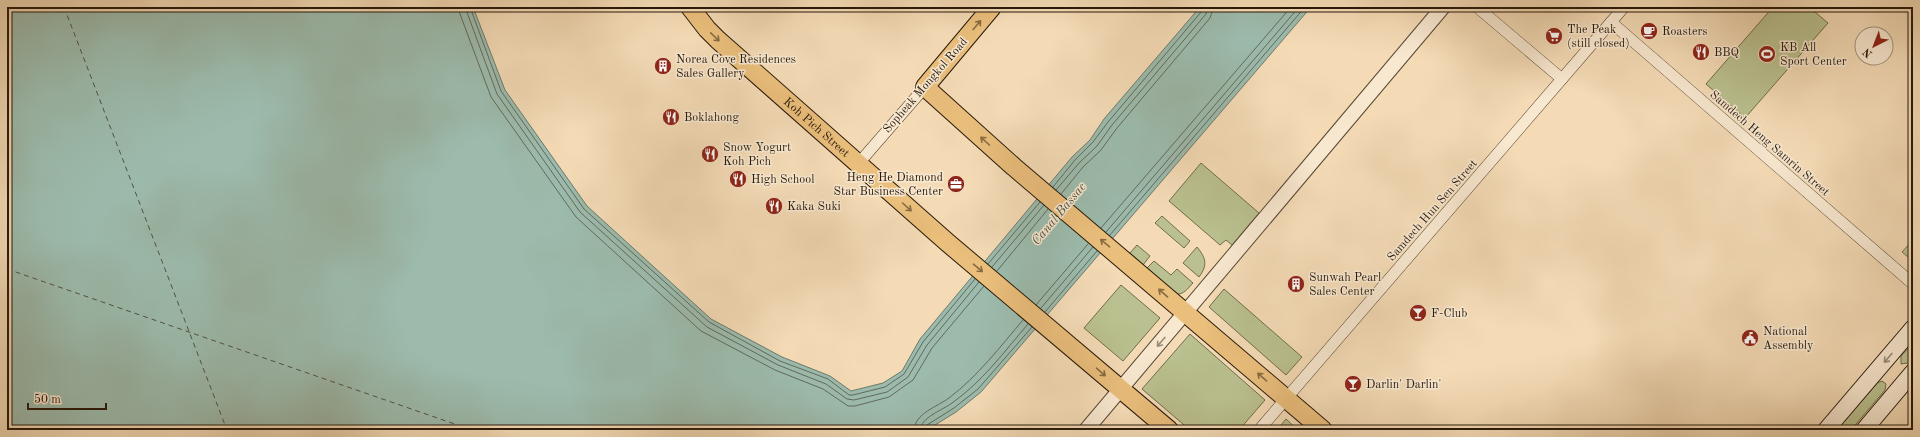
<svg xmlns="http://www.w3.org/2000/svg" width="1920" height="437" font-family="'Old Standard TT',serif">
	<rect width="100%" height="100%" fill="#f4dbb6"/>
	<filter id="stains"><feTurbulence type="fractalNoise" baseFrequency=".005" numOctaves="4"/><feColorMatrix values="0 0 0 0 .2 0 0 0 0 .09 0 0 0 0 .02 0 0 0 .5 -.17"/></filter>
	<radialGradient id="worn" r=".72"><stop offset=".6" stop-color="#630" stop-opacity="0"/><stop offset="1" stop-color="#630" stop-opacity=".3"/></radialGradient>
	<g fill="#bac08f" stroke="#706c4c">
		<path d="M1773 7H1809L1828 23 1745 118 1706 84Z"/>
		<path d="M1201 163 1259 213 1232 245 1226 240 1220 245 1169 201Z"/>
		<path d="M1162 216 1190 241 1184 248 1155 223Z"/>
		<path d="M1913 240V261L1902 252Z"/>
		<path d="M1137 245 1150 256 1143 265 1130 253Z"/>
		<path d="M1197 247C1206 258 1208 265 1199 277L1183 263Z"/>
		<path d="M1154 261 1171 275 1177 269 1193 283C1188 288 1184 295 1176 294L1147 268Z"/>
		<path d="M1121 285 1160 318 1123 361 1084 328Z"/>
		<path d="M1224 289 1302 357 1286 375 1209 307Z"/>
		<path d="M1190 334 1265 400 1239 430H1190L1142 389Z"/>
		<path d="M1913 343V357L1908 363 1901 364V356Z"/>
		<path d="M1882 381 1886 384 1885 390 1851 430H1837L1877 383Z"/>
		<path d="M1286 419 1298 430H1277Z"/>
	</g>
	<path fill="#9cbbad" stroke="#6d7a6c" d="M7 7H473L505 90 587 206 711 319 782 357 830 376 851 391 883 383 902 371 920 339 1072 157 1090 140 1104 119 1200 7H1311L981 392 956 412 927 430H7Z"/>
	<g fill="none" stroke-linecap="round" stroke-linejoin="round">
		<g stroke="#616a5c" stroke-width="1">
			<path d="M459 7 460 14 491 97 576 217 701 331 775 370 823 389 848 406H855L889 397 913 380 932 348 984 286"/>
			<path d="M465 7 497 94 580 212 707 327 778 365 826 384 847 399 854 400 887 392 908 377 927 345 979 282"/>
			<path d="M470 7 501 91 584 209 709 322 780 361 828 379 849 395H853L885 387 904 374 923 342 975 279"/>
			<path d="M1053 187 1075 160 1093 142 1108 122 1202 11 1203 7"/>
			<path d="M1056 190 1079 163 1097 146 1112 125 1206 14 1208 7"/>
			<path d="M1061 194 1083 167 1101 150 1117 128 1210 18 1214 7"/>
			<path d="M1101 228 1291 7"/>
			<path d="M1106 232 1299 7"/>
			<path d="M1110 235 1305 7"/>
			<path d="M988 264 1040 202"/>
			<path d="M992 267 1044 205"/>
			<path d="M997 271 1048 209"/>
			<path d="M1036 305 1088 244"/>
			<path d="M1041 308 1093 247"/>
			<path d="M1045 312 1097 251"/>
			<path d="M914 430C915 413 937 407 949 398 978 376 1000 347 1023 320"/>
			<path d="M920 430C921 417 943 410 952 403 982 382 1004 352 1028 324"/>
			<path d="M926 430 927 425 954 408 978 389 1032 327"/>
		</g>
		<g stroke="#4f5143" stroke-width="1" stroke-dasharray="5 4" stroke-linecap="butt">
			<path d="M64 7 227 430"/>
			<path d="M7 269 472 430"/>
		</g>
		<defs>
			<g id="minor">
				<path d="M1477 7 1562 79"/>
				<path d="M1611 22 1913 284"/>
				<path d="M858 164 925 87"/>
				<path d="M1259 430 1624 7"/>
			</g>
			<path id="tertiary" d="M1086 430 1443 7"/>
			<g id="secondary">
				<path d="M1826 430 1913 328"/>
				<path d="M1864 430 1913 372"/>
			</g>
			<g id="primary">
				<path id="s1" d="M690 7 707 29 718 40 948 243 1169 430"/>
				<path d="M992 7 925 87 1014 167 1323 430"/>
			</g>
		</defs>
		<use href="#minor" stroke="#5a4935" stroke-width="12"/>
		<use href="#tertiary" stroke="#5a4935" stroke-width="16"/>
		<use href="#secondary" stroke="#26180a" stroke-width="18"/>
		<use href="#primary" stroke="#26180a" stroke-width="20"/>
		<use href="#minor" stroke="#f8e8d0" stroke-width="11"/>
		<use href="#tertiary" stroke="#f8e8d0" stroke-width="14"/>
		<use href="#secondary" stroke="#f8e8d0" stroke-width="16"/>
		<use href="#primary" stroke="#eabe7b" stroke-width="18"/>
	</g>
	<defs><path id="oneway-shaft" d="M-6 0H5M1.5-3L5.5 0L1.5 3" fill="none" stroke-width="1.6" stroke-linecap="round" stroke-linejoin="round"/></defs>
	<g stroke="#886b42">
		<use href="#oneway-shaft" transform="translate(977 25) rotate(-50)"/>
		<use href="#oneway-shaft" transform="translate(715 37) rotate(44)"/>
		<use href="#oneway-shaft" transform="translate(985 141) rotate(-138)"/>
		<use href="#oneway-shaft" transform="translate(907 207) rotate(42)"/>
		<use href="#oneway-shaft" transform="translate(1105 243) rotate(-140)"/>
		<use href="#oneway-shaft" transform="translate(978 268) rotate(40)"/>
		<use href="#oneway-shaft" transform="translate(1163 293) rotate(-139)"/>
		<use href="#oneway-shaft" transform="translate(1101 372) rotate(41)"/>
		<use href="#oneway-shaft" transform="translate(1262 377) rotate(-139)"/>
	</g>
	<g stroke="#9a8a77">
		<use href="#oneway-shaft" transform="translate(1161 342) rotate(130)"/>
		<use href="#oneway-shaft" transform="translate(1888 358) rotate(131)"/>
	</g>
	<defs>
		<symbol id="cafe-disc" viewBox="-11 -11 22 22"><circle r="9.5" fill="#8f2418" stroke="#f8e8d0"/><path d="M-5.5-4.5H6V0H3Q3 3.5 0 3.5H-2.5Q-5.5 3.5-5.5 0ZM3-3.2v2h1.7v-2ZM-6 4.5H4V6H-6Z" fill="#fff"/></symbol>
		<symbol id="supermarket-disc" viewBox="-11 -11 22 22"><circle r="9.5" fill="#8f2418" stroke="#f8e8d0"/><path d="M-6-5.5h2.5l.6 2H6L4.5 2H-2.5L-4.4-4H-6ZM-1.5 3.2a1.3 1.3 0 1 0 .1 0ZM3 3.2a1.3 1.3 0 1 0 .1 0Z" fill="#fff"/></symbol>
		<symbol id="restaurant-disc" viewBox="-11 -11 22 22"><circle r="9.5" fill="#8f2418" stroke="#f8e8d0"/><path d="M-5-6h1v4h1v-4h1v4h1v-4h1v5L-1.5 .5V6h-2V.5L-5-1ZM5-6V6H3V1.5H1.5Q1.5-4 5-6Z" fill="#fff"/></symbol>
		<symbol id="stadium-disc" viewBox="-11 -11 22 22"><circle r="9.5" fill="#8f2418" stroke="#f8e8d0"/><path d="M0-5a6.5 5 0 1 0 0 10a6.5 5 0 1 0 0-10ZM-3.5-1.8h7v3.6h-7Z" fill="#fff"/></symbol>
		<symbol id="building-disc" viewBox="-11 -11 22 22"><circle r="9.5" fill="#8f2418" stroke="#f8e8d0"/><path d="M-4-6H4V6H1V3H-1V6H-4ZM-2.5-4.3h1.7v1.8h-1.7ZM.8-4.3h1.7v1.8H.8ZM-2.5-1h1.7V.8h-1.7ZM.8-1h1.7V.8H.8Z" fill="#fff"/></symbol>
		<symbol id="office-disc" viewBox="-11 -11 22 22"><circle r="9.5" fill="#8f2418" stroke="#f8e8d0"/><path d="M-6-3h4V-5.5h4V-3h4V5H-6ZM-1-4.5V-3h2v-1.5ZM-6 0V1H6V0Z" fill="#fff"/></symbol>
		<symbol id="bar-disc" viewBox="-11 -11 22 22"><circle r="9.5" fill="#8f2418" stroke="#f8e8d0"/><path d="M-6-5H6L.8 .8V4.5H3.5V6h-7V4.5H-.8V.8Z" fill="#fff"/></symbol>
		<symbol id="civic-disc" viewBox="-11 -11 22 22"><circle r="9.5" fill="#8f2418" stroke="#f8e8d0"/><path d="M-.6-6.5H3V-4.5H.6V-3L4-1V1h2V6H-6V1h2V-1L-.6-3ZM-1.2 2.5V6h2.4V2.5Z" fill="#fff"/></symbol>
	</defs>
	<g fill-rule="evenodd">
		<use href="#cafe-disc" x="1639" y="21" width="20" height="20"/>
		<use href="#supermarket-disc" x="1544" y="26" width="20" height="20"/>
		<use href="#restaurant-disc" x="1691" y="42" width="20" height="20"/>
		<use href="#stadium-disc" x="1757" y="44" width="20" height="20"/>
		<use href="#building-disc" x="653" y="56" width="20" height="20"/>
		<use href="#restaurant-disc" x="661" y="107" width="20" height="20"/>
		<use href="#restaurant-disc" x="700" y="144" width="20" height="20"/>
		<use href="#restaurant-disc" x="728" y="169" width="20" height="20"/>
		<use href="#office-disc" x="946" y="174" width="20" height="20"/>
		<use href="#restaurant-disc" x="764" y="196" width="20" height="20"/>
		<use href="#building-disc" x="1286" y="274" width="20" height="20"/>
		<use href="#bar-disc" x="1408" y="303" width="20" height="20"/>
		<use href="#civic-disc" x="1740" y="328" width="20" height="20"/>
		<use href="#bar-disc" x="1343" y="374" width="20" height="20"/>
	</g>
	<g text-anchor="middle" stroke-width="3" stroke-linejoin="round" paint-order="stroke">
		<g font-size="12" fill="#26180a" stroke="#f8e8d0" text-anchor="start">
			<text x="1567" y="33">The Peak<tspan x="1567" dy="14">(still closed)</tspan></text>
			<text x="1662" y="35">Roasters</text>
			<text x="1780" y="51">KB All<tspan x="1780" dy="14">Sport Center</tspan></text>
			<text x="1714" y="56">BBQ</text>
			<text x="676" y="63">Norea Cove Residences<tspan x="676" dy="14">Sales Gallery</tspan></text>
			<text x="684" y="121">Boklahong</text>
			<text x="723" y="151">Snow Yogurt<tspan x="723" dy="14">Koh Pich</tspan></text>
			<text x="943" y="181" text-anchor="end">Heng He Diamond<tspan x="943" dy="14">Star Business Center</tspan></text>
			<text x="751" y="183">High School</text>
			<text x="787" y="210">Kaka Suki</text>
			<text x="1309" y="281">Sunwah Pearl<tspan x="1309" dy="14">Sales Center</tspan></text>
			<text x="1431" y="317">F-Club</text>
			<text x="1763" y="335">National<tspan x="1763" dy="14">Assembly</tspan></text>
			<text x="1366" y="388">Darlin' Darlin'</text>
		</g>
		<g font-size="12" fill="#26180a" stroke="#f8e8d0">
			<text transform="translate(925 85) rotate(-49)" y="4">Sopheak Mongkol Road</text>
			<text dy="4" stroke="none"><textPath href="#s1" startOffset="175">Koh Pich Street</textPath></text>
			<text transform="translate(1770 143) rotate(41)" y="4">Samdech Heng Samrin Street</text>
			<text transform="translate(1432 210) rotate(-49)" y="4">Samdech Hun Sen Street</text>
		</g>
		<g font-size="13" font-style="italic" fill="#4f5143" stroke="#f8e8d0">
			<text transform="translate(1058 213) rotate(-50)" y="5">Canal Bassac</text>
		</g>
	</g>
	<rect width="1920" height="437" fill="none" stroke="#f4dbb6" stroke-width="24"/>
	<rect x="8" y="8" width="1904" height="421" fill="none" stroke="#26180a" stroke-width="2"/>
	<rect x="12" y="12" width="1896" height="413" fill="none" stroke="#26180a"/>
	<g transform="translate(1874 46) rotate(222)"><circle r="19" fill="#f8e8d0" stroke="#a49581"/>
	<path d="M0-3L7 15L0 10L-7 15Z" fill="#8f2418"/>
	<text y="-6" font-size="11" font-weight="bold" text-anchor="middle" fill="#26180a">N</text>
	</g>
	<path d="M28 403v6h78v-6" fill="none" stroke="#26180a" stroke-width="2"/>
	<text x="34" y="403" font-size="12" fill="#26180a" stroke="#f8e8d0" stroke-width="3" paint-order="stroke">50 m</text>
	<rect width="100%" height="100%" filter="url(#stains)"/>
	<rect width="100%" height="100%" fill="url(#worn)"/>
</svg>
